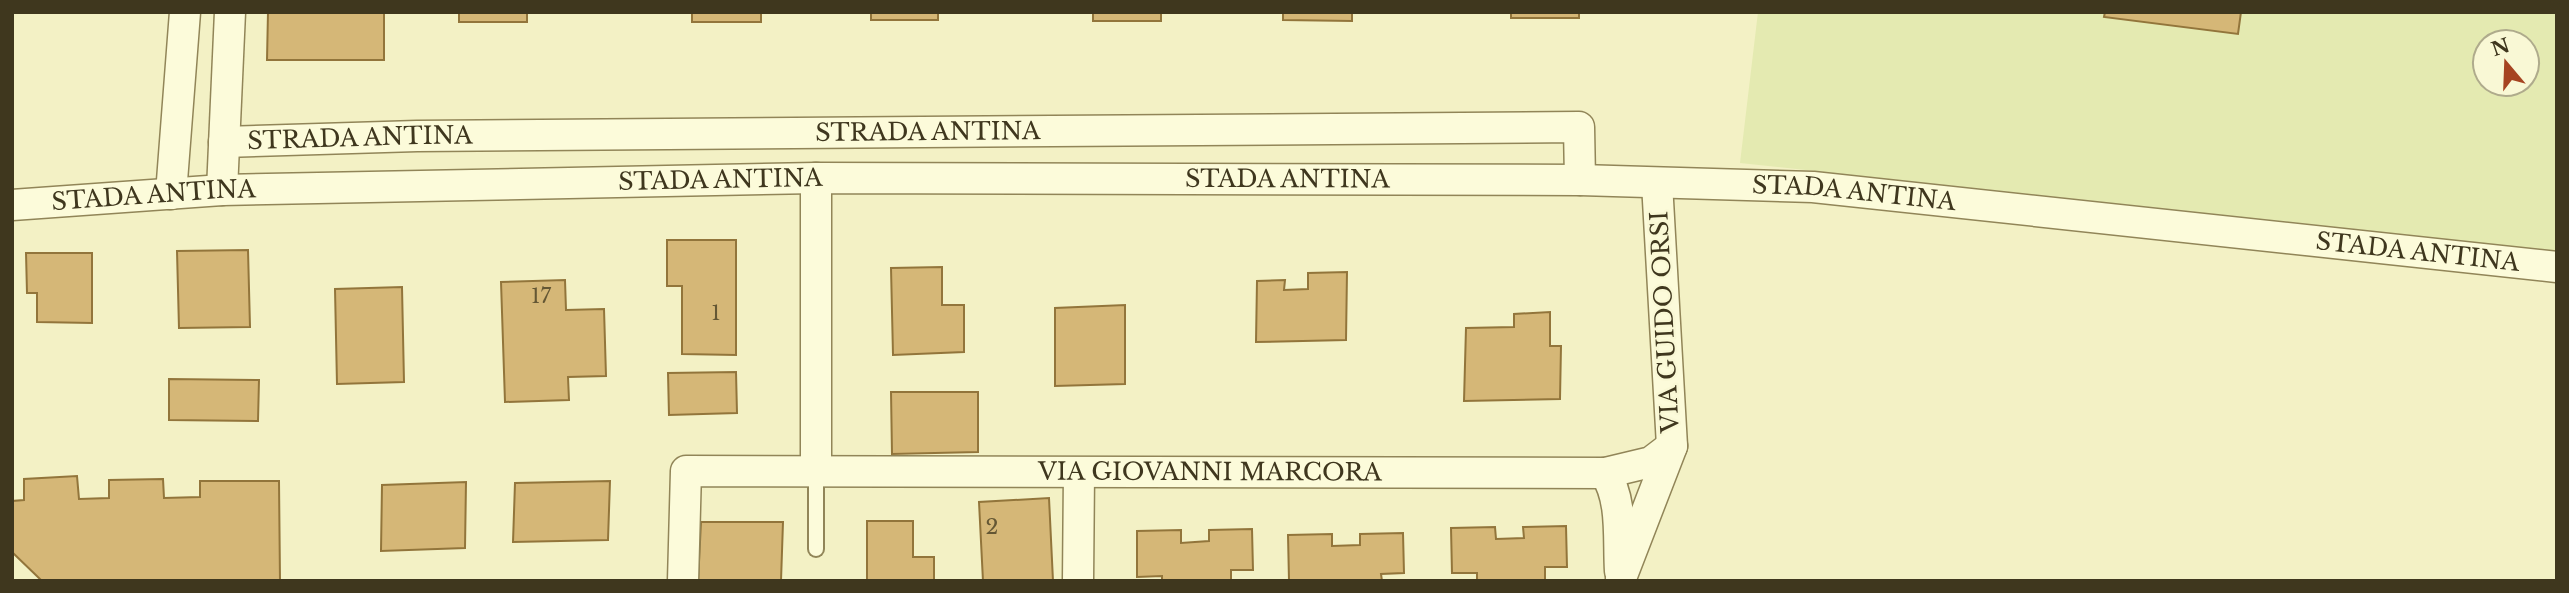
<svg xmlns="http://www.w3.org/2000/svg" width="2569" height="593" font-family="'Libre Baskerville',serif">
	<rect width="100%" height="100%" fill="#f3f1c5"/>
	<path fill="#e4eab1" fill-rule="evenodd" d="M1758 12H2557V251L1740 163ZM2485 42H2527V84H2485Z"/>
	<g fill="#d5b777" stroke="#92753b" stroke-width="2">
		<path d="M268 12H384V60H267Z"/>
		<rect x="459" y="12" width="68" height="10"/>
		<rect x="692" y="12" width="69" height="10"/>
		<rect x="871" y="12" width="67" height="8"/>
		<rect x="1093" y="12" width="68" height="9"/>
		<path d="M1283 12H1352V21L1283 20Z"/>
		<rect x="1511" y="12" width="68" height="6"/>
		<path d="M2105 12H2241L2238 34 2104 17Z"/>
		<path d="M667 240H736V355L682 354V286H667Z"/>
		<path d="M248 250 250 327 179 328 177 251Z"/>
		<path d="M26 253H92V323L37 322V293H27Z"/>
		<path d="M942 267V305H964V352L893 355 891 268Z"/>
		<path d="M1347 272 1346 340 1256 342 1257 281 1285 280 1284 290 1308 289V273Z"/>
		<path d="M565 280 566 310 604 309 606 376 568 377 569 400 505 402 501 282Z"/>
		<path d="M402 287 404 382 337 384 335 289Z"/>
		<path d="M1125 305V384L1055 386V308Z"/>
		<path d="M1550 312V346H1561L1560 399 1464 401 1466 328 1514 327V314Z"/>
		<path d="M736 372 737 413 669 415 668 373Z"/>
		<path d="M169 379 259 380 258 421 169 420Z"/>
		<path d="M891 392H978V452L892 454Z"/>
		<path d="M77 476 79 499 109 498V480L163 479 164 498 200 497V481H279L280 581H42L12 552V501L24 500V479Z"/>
		<path d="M610 481 608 540 513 542 515 483Z"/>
		<path d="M466 482 465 548 381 551 382 485Z"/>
		<path d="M1049 498 1053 581H983L979 502Z"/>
		<path d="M867 521H913V557H934V581H867Z"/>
		<path d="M701 522H783L781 581H698Z"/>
		<path d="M1566 526 1567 567H1545V581H1477V573H1452L1451 528 1495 527 1496 539 1524 538 1523 527Z"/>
		<path d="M1252 529 1253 570H1231V581H1162V576L1137 577V531L1181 530V543L1209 541V530Z"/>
		<path d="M1403 533 1404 573 1381 574 1382 581 1289 580 1288 535 1332 534V546L1360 545V534Z"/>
	</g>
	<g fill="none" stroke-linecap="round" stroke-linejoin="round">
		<defs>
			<path id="service" d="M816 471V549"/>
			<g id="minor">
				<path id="s1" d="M224 142 417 136 1579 127 1580 180"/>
				<path d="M222 190 230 12"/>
				<path d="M171 194 185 12"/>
				<path id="s2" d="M12 205 222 190 816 178 1580 180 1813 187 2557 267"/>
				<path d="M816 471V178"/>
				<path d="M1605 473C1623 500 1618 539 1620 571"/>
				<path d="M1621 578 1672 446 1657 183"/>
				<path id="s3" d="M683 581 686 471 1605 473 1651 462 1672 446"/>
				<path d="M1078 581 1079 473"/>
			</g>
		</defs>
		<use href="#service" stroke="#918558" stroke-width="18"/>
		<use href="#minor" stroke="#918558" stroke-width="33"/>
		<use href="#service" stroke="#fcfbda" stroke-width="14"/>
		<use href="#minor" stroke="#fcfbda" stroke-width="30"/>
	</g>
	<g text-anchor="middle" stroke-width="5" stroke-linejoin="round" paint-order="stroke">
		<g font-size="21" fill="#645734">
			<text x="541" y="303">17</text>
			<text x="716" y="320">1</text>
			<text x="992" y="534">2</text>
		</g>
		<g font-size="24" fill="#3f371e" stroke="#f9f8d5">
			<text dy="8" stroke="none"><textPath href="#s1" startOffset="704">STRADA ANTINA</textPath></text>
			<text dy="8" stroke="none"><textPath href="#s1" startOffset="136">STRADA ANTINA</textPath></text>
			<text dy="8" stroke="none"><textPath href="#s2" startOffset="709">STADA ANTINA</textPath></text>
			<text dy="8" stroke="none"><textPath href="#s2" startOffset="1276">STADA ANTINA</textPath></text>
			<text dy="8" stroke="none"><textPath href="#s2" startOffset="1843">STADA ANTINA</textPath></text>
			<text dy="8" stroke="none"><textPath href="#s2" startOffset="142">STADA ANTINA</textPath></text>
			<text dy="8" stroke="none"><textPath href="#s2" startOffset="2410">STADA ANTINA</textPath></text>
			<text transform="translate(1665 322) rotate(-93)" y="8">VIA GUIDO ORSI</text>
			<text dy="8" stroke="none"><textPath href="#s3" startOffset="634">VIA GIOVANNI MARCORA</textPath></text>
		</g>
	</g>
	<rect width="2569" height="593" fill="none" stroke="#3f371e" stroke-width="28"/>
	<g transform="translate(2506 63) rotate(341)"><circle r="33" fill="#f9f8d5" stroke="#afab8c" stroke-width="2"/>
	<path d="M0-5L12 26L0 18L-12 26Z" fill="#a64421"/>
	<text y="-10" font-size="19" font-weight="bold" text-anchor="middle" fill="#3f371e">N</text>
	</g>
</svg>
